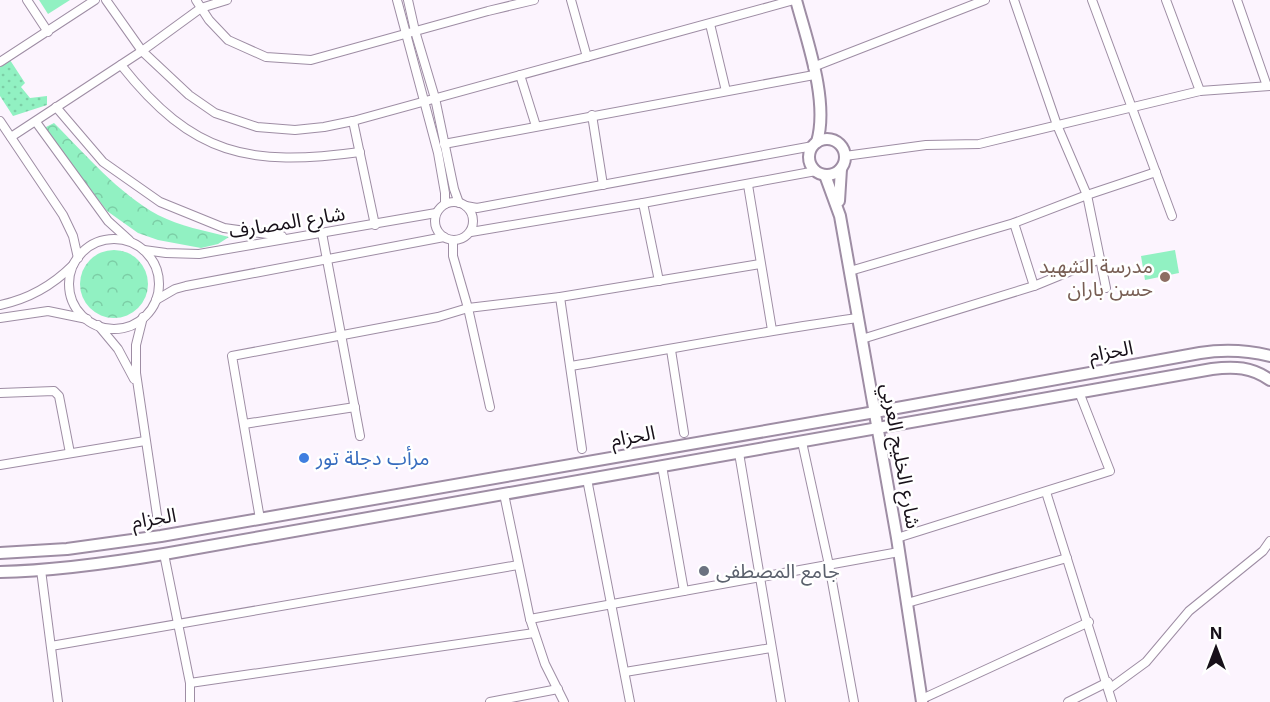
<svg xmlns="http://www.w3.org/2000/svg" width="1270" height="702" font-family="Inter,'Noto Sans Arabic',sans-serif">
	<defs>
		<pattern id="park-crowns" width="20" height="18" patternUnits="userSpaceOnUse" patternTransform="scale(1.5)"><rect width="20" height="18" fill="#91f1c2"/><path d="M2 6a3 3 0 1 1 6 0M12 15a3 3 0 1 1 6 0" fill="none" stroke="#7ccea6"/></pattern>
		<pattern id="garden-dots" width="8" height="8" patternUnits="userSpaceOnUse" patternTransform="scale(1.5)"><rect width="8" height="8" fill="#91f1c2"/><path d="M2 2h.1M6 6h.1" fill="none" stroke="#7ccea6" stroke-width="1.8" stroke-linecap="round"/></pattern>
	</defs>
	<rect width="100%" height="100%" fill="#fcf4fe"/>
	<g fill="url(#park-crowns)">
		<path d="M39 0H70L48 14Z"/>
		<path d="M54 123C86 155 118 193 158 215 179 226 206 231 229 237L218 244 201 248 158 240 138 233 107 211 44 128Z"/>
		<circle cx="114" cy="284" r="34"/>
	</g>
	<path fill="url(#garden-dots)" d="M10 60 25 83 21 87 30 98 47 96V105L13 116 0 96V66Z"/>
	<path fill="#91f1c2" d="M1175 250 1179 273 1145 280 1141 256Z"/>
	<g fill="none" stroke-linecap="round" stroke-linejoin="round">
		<defs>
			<g id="street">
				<path d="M27 0 48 32"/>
				<path d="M106 0 142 51 189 95 215 113 257 127 295 130 324 127 353 121 794 0"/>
				<path d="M196 0 209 20 228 40 266 57 311 60 488 11 534 0"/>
				<path d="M397 0 438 153 445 193V204"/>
				<path d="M408 0 415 31 435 98 454 189 459 203"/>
				<path d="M571 0 587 57"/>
				<path d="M1014 0 1057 125 1087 195 1106 288"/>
				<path d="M1092 0 1172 216"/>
				<path d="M1166 0 1200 91"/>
				<path d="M1237 0 1267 86"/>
				<path d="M710 24 726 91"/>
				<path d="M0 62 95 0"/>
				<path d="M121 65C193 156 249 167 360 152"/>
				<path d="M813 67 985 0"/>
				<path d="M520 75 536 126"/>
				<path d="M56 107 103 162 160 202 224 228 282 236"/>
				<path d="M592 115 603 185"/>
				<path d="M0 121 63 215 73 236 78 258"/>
				<path d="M353 121 375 225"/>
				<path d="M36 122 108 221 129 240"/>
				<path d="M11 137 142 51 201 8 227 0"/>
				<path d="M444 144 814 75"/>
				<path d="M845 156 926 145 979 144 1200 91 1270 86"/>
				<path d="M748 185 772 330"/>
				<circle cx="454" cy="221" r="19"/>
				<path d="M643 203 659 281"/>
				<path d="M466 206 477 208 813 146"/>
				<path d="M1014 223 1034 286"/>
				<path d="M471 232 643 203 816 171"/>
				<path d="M322 233 360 436"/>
				<circle cx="114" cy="284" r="45"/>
				<path d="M453 241V256L468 308 490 407"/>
				<path d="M144 250 166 253 199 254 436 213"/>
				<path d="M850 271 1014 223 1087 195 1156 172"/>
				<path d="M560 297 582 449"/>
				<path d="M156 300 175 289 186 286 444 237"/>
				<path d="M0 305C29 299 52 286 73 265"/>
				<path d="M143 317 136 345V373L158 522"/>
				<path d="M0 318 48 311 87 319"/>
				<path d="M98 325 118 349 134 379"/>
				<path d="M862 339 1034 286 1100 259"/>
				<path d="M671 350 684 433"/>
				<path d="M571 366C667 350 762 331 858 318"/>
				<path d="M0 393 54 391 59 396 70 453"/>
				<path d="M244 424 355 407"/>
				<path d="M802 442 829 565 854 702"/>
				<path d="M739 453 781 702"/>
				<path d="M0 465 145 441"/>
				<path d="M662 466 684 591"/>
				<path d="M587 479 630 702"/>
				<path d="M1046 492 1112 702"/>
				<path d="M504 494 530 619 545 664 564 702"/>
				<path d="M260 519 232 356 438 317 468 308 560 297 760 264"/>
				<path d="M897 538 1110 471 1079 392"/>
				<path d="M164 554 190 683V702"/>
				<path d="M41 570 58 702"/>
				<path d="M907 603 1067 558"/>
				<path d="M530 619 899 552"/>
				<path d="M51 646 518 565"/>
				<path d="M625 672 771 648"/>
				<path d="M190 683 534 633"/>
				<path d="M1109 689 1146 662 1189 611 1263 551 1270 541"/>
				<path d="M922 699 1089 622"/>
				<path d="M490 702 558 689"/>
				<path d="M1068 702 1108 682"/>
			</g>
			<g id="secondary">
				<path d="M796 0C807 41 829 101 817 142"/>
				<circle cx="827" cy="157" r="18"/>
				<path d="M825 175 840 216 897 538 922 702"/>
				<path d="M839 201 841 169"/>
				<path d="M0 553 67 549 161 536 875 412 1200 353C1225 349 1246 350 1270 356"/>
				<path d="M0 572C55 571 110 563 164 554L1212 369C1234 366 1252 367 1270 380"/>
			</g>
		</defs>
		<use href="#street" stroke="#9e8da4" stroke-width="10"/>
		<use href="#secondary" stroke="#9e8da4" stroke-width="14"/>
		<use href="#street" stroke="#fff" stroke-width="8"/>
		<use href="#secondary" stroke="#fff" stroke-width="10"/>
	</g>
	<circle fill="#8d6e63" stroke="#fff" stroke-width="2" cx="1165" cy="277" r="6"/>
	<circle fill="#3f7fe0" stroke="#fff" stroke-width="2" cx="304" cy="458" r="6"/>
	<circle fill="#6b7280" stroke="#fff" stroke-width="2" cx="704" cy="571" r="6"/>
	<g text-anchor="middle" stroke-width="5" stroke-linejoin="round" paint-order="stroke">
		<g font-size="20" fill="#171019" stroke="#fff">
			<text transform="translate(287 222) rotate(-9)" y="7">شارع المصارف</text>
			<text transform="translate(1111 351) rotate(-10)" y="7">الحزام</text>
			<text transform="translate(633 436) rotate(-10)" y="7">الحزام</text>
			<text transform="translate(901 456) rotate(80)" y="7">شارع الخليج العربي</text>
			<text transform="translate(154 518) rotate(-9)" y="7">الحزام</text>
		</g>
		<g font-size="20" fill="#785e54" stroke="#fff" text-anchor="end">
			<text x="1153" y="273">مدرسة الشهيد<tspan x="1153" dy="23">حسن باران</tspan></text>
		</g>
		<g font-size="20" fill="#366cbe" stroke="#fff" text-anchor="start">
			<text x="316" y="465">مرأب دجلة تور</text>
		</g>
		<g font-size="20" fill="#5b616d" stroke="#fff" text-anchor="start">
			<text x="716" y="578">جامع المصطفى</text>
		</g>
	</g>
	<g transform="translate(1216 648)" stroke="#ffffff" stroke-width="4.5" paint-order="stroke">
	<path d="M0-4.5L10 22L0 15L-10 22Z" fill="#171019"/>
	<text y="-9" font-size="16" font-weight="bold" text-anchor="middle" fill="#171019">N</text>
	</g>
</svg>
